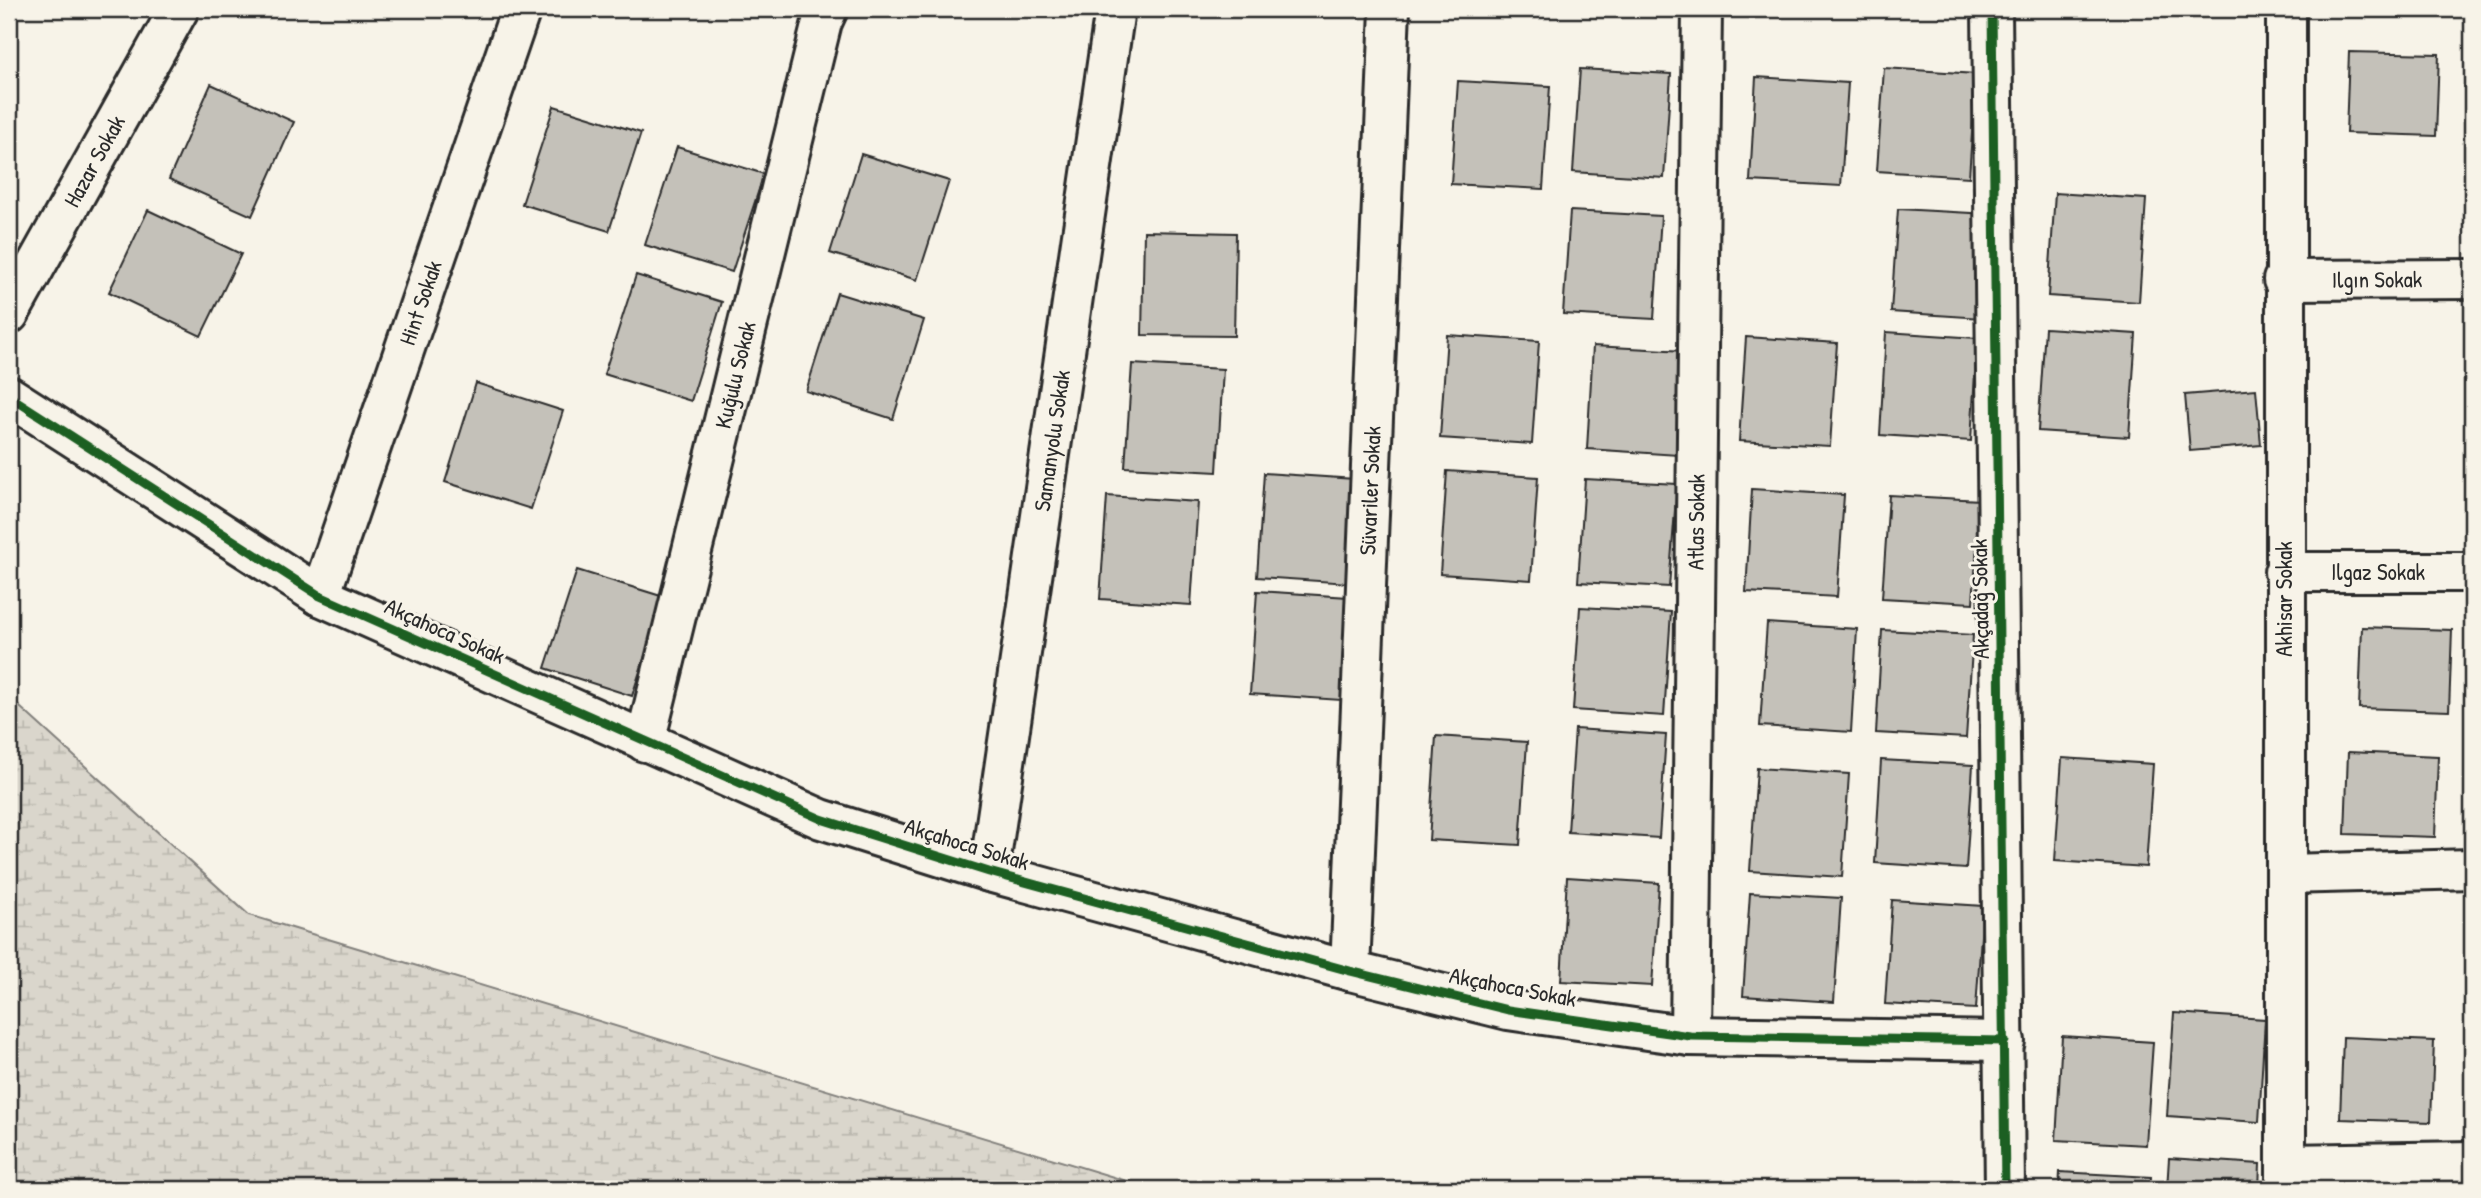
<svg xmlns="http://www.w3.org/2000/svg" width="2481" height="1198" font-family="'Patrick Hand',sans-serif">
	<defs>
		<pattern id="wetland-marsh" width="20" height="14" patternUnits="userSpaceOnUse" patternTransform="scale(1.75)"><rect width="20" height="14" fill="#dad6cc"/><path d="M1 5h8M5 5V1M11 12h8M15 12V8" fill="none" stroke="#bbb8af"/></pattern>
	</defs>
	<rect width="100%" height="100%" fill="#f7f3e8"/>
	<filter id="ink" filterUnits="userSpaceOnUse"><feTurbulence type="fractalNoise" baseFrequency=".0143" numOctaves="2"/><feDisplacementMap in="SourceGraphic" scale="14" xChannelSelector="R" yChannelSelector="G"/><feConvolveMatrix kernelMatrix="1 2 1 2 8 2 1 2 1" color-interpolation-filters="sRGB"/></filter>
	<g filter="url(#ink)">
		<path fill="url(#wetland-marsh)" stroke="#82807c" stroke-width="2" d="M9 697 249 915 1153 1189H9Z"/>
		<g fill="#c4c1b9" stroke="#2b2b2b" stroke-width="2">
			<path d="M2349 52 2439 54 2436 136 2346 133Z"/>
			<path d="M1884 68 1976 74 1969 177 1877 171Z"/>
			<path d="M1580 69 1671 74 1664 178 1573 172Z"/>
			<path d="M1756 77 1848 83 1841 186 1750 181Z"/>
			<path d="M1458 81 1550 86 1543 189 1451 184Z"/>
			<path d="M211 84 294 122 252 216 169 179Z"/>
			<path d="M554 106 641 133 609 231 522 204Z"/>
			<path d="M677 147 764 174 732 272 645 245Z"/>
			<path d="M861 154 949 181 917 280 830 253Z"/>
			<path d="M2055 193 2146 199 2139 302 2048 296Z"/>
			<path d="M1898 209 1989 214 1982 318 1891 312Z"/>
			<path d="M148 210 241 254 201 336 109 292Z"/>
			<path d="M1570 211 1661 216 1654 319 1563 314Z"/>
			<path d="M1144 231 1236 233 1234 336 1142 335Z"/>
			<path d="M636 275 722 302 691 401 604 374Z"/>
			<path d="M837 293 924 320 893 419 806 391Z"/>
			<path d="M2045 328 2136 334 2129 437 2038 431Z"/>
			<path d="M1886 332 1977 338 1971 441 1880 435Z"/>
			<path d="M1447 335 1539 341 1532 444 1440 438Z"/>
			<path d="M1746 337 1837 343 1830 446 1739 441Z"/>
			<path d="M1593 346 1685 351 1678 455 1587 449Z"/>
			<path d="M1132 364 1223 369 1217 472 1125 467Z"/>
			<path d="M476 383 563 411 531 509 445 482Z"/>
			<path d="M2256 389 2261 445 2190 451 2185 395Z"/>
			<path d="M1447 471 1538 477 1531 580 1440 574Z"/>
			<path d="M1264 473 1355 479 1349 583 1257 577Z"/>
			<path d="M1585 479 1677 484 1669 587 1578 582Z"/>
			<path d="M1752 489 1844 495 1837 597 1746 592Z"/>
			<path d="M1889 495 1980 500 1973 603 1882 598Z"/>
			<path d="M1107 496 1198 502 1191 605 1100 599Z"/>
			<path d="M577 570 664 597 632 696 545 668Z"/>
			<path d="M1257 591 1348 597 1341 700 1250 694Z"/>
			<path d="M1580 607 1671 612 1664 716 1573 710Z"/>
			<path d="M1767 623 1857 629 1851 732 1760 726Z"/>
			<path d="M2362 627 2452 630 2449 711 2359 708Z"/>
			<path d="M1882 630 1973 635 1966 738 1876 733Z"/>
			<path d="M1575 729 1666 735 1659 838 1568 832Z"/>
			<path d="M1436 736 1527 742 1520 845 1429 840Z"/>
			<path d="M2348 752 2438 756 2435 837 2345 834Z"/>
			<path d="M2062 758 2153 764 2146 867 2055 861Z"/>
			<path d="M1881 760 1973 765 1966 869 1875 863Z"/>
			<path d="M1757 768 1849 774 1842 877 1750 871Z"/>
			<path d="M1567 877 1659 883 1652 986 1561 981Z"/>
			<path d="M1750 893 1841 898 1834 1002 1743 996Z"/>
			<path d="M1892 900 1983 906 1976 1009 1885 1004Z"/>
			<path d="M2174 1013 2265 1019 2259 1122 2167 1116Z"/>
			<path d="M2062 1036 2153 1042 2146 1145 2056 1140Z"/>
			<path d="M2343 1037 2434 1041 2431 1122 2340 1119Z"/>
			<path d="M2169 1158 2260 1164 2259 1189H2167Z"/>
			<path d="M2060 1172 2151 1177 2150 1189H2059Z"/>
		</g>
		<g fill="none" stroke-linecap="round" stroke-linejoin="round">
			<defs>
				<g id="minor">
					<path d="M1992 9 2005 1189"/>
					<path id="s1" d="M2283 280 2472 279"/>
					<path id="s2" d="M9 314 179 9"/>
					<path d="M9 396 320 596 821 819 989 872 1350 971 1508 1010 1690 1036 2005 1041"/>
					<path id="s3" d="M2284 572H2472"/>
					<path id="s4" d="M320 596 521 9"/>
					<path id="s5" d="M645 742 822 22 828 9"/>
					<path id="s6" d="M989 872 1115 9"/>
					<path d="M2286 874 2472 869"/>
					<path id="s7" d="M1350 971 1390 9"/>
					<path id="s8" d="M1690 1036 1702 9"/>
					<path d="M2286 1164 2472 1161"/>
					<path d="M2286 1189V9"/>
				</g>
			</defs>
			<use href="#minor" stroke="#2b2b2b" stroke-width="44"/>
			<use href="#minor" stroke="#f7f3e8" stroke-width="38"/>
			<defs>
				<g id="cycleway">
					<path d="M1992 9 2005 1189"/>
					<path d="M9 396 320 596 821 819 989 872 1350 971 1508 1010 1690 1036 2005 1041"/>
				</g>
			</defs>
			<use href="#cycleway" stroke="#f7f3e8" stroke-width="13"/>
			<use href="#cycleway" stroke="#1b5e20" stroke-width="9"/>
		</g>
	</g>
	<g text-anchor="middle" stroke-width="6" stroke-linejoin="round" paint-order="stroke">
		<g font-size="23" fill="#2b2b2b" stroke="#f7f3e8">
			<text dy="8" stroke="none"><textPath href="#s2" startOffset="175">Hazar Sokak</textPath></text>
			<text dy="8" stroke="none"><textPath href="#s1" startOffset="94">Ilgın Sokak</textPath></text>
			<text dy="8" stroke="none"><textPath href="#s4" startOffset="310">Hint Sokak</textPath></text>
			<text dy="8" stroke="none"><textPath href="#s5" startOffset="378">Kuğulu Sokak</textPath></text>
			<text dy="8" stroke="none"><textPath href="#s6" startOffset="436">Samanyolu Sokak</textPath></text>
			<text dy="8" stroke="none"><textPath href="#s7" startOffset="481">Süvariler Sokak</textPath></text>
			<text dy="8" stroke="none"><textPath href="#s8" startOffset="514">Atlas Sokak</textPath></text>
			<text dy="8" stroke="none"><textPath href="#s3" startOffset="94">Ilgaz Sokak</textPath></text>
			<text transform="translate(1980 599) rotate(-91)" y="8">Akçadağ Sokak</text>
			<text transform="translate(2284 599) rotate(-90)" y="8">Akhisar Sokak</text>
			<text transform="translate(445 631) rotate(24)" y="8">Akçahoca Sokak</text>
			<text transform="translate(967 844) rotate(17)" y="8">Akçahoca Sokak</text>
			<text transform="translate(1513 987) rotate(11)" y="8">Akçahoca Sokak</text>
		</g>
	</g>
	<rect width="2481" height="1198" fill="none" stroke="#f7f3e8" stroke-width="35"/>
	<rect x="18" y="18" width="2446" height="1163" fill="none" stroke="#2b2b2b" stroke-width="2.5" filter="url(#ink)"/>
</svg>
